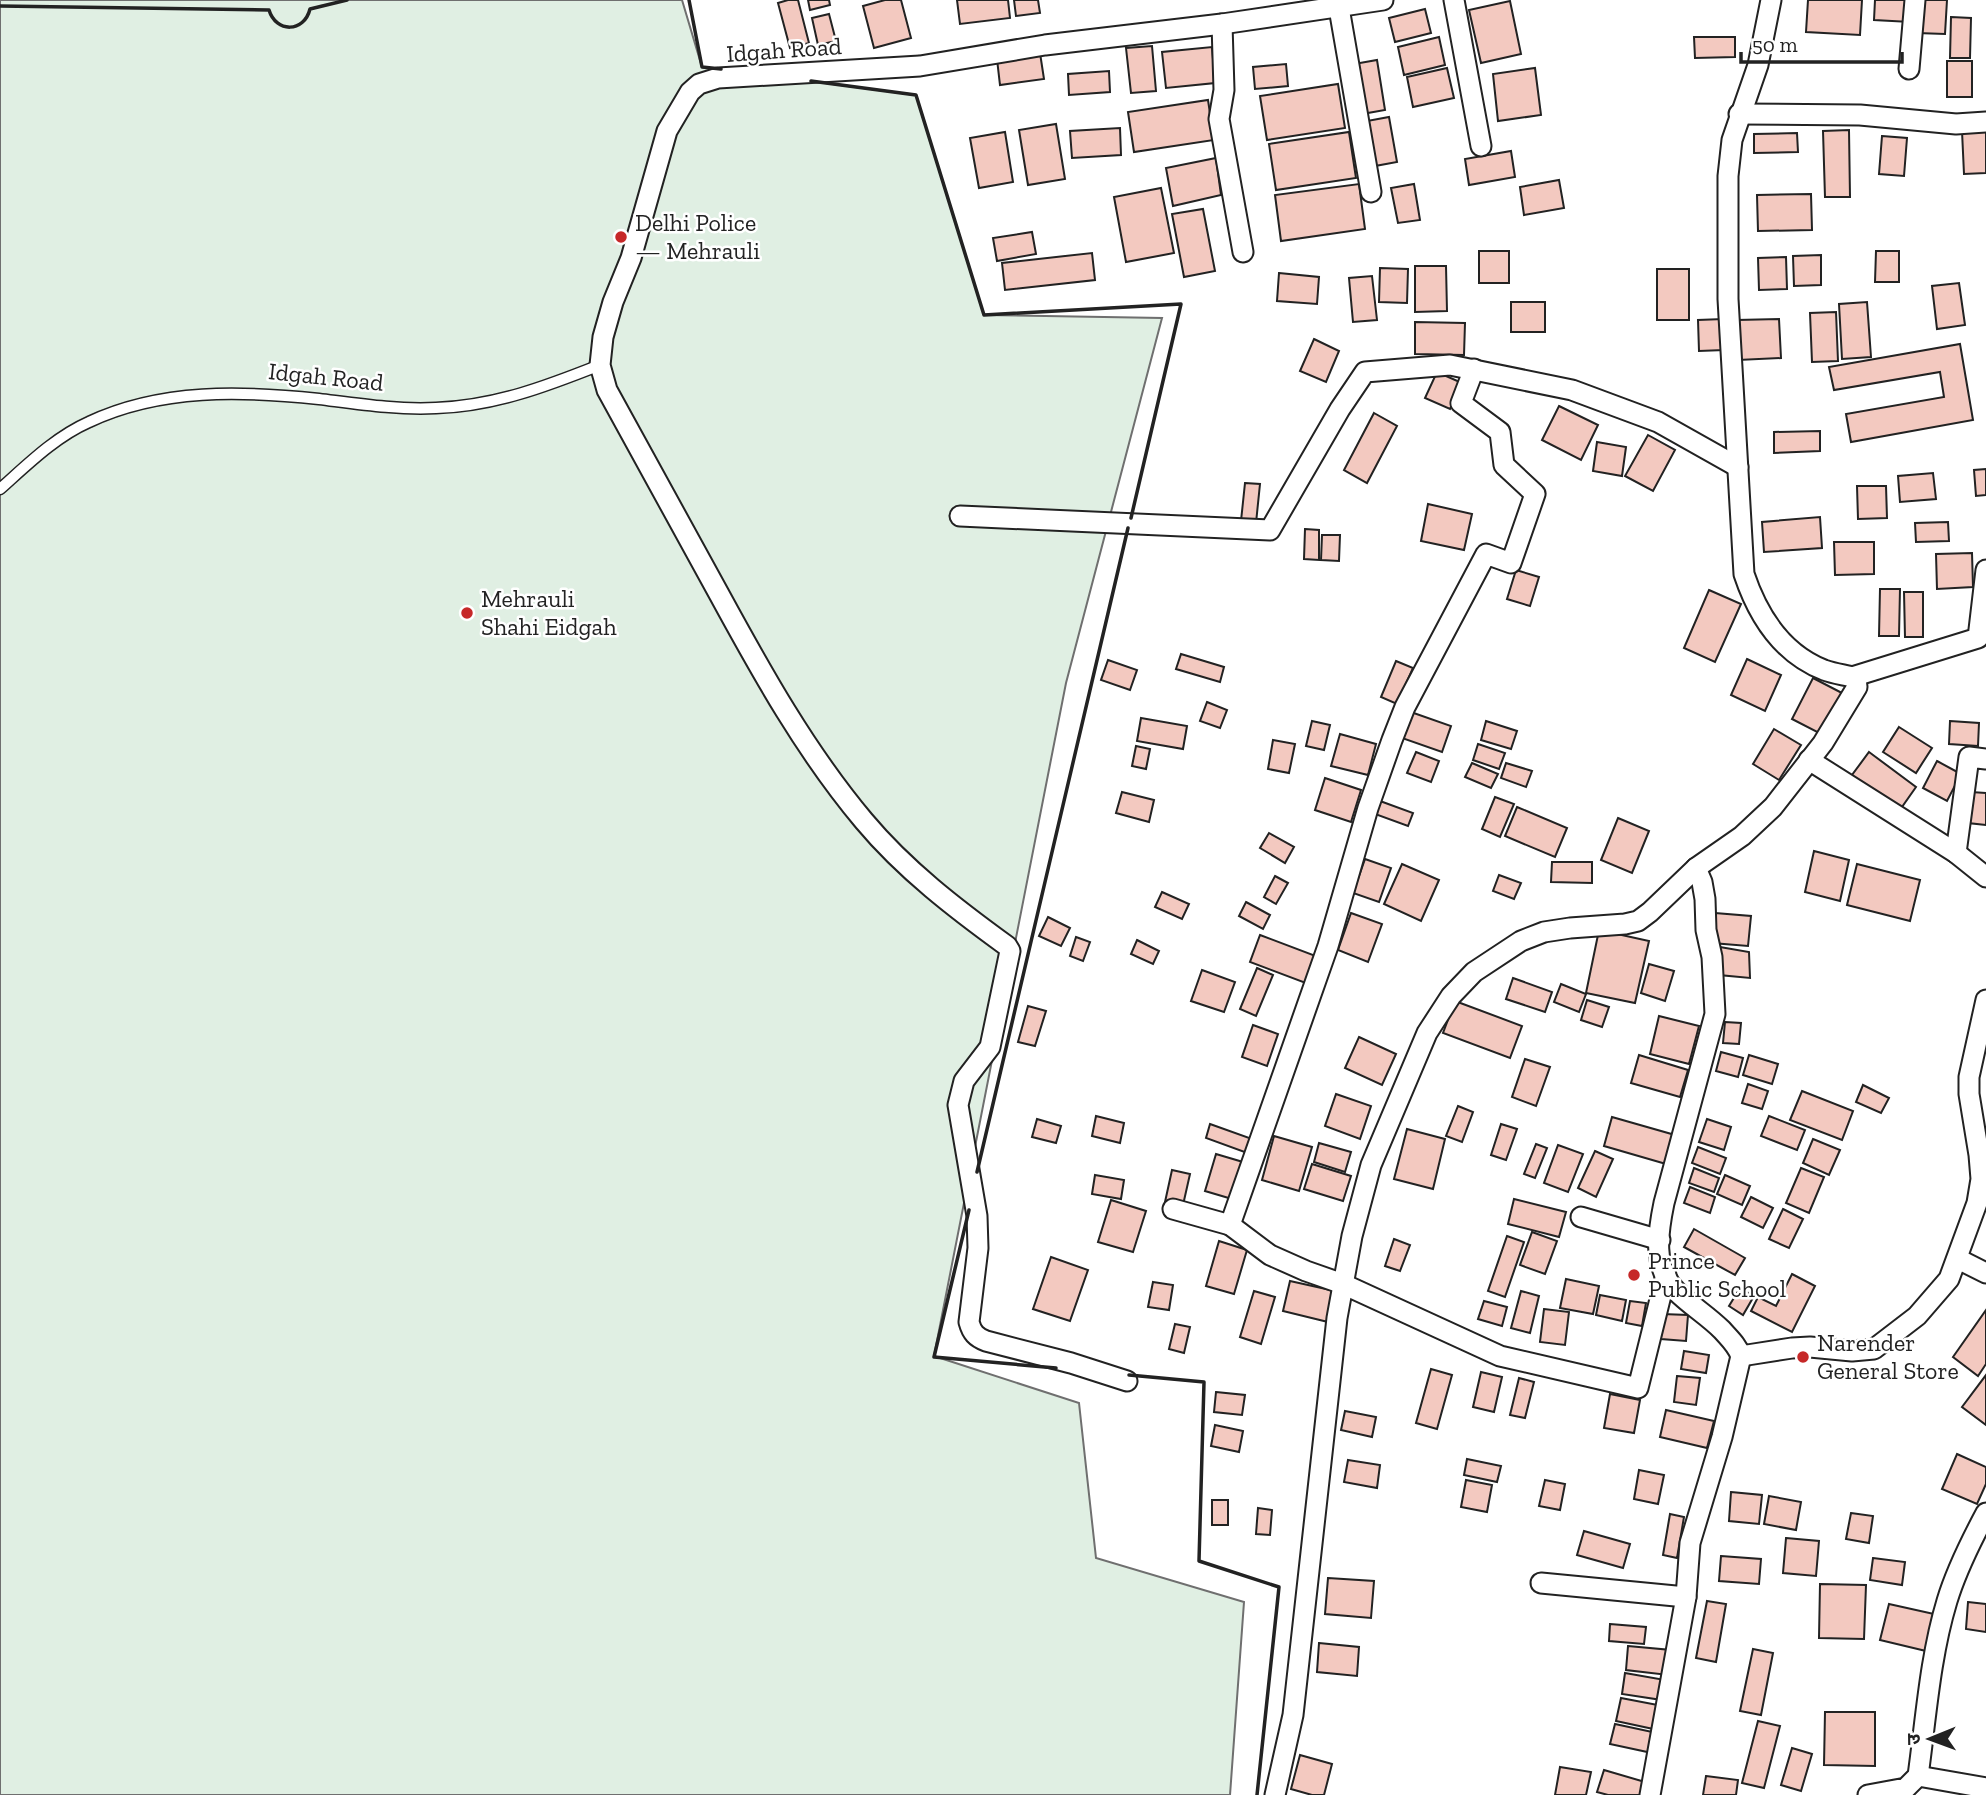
<svg xmlns="http://www.w3.org/2000/svg" width="1986" height="1795" font-family="'Zilla Slab','Noto Sans Devanagari',serif">
	<rect width="100%" height="100%" fill="#fff"/>
	<path fill="#e0efe3" stroke="#6f6f6f" stroke-width="2" d="M0 0H682L702 67 916 95 984 315 1162 318 1066 683 934 1356 1079 1403 1096 1558 1244 1602 1230 1795H0Z"/>
	<g fill="#f3c9c0" stroke="#222" stroke-width="2">
		<path d="M788 0H798L809 43 790 48 778 3Z"/>
		<path d="M808 0H829L830 5 810 10Z"/>
		<path d="M885 0H901L911 38 874 48 863 6Z"/>
		<path d="M957 0H1008L1010 18 960 24Z"/>
		<path d="M1014 0H1038L1040 13 1016 16Z"/>
		<path d="M1808 0H1862L1860 35 1806 32Z"/>
		<path d="M1875 0H1911L1910 22 1874 20Z"/>
		<path d="M1918 0H1947L1945 34 1917 33Z"/>
		<path d="M1510 1 1521 54 1481 63 1469 10Z"/>
		<path d="M1425 9 1431 33 1395 42 1389 18Z"/>
		<path d="M829 14 836 41 818 45 812 18Z"/>
		<path d="M1951 17 1971 18 1970 58H1950Z"/>
		<path d="M1439 37 1445 65 1404 75 1398 47Z"/>
		<path d="M1694 37H1735V57L1695 58Z"/>
		<path d="M1152 46 1156 91 1131 93 1126 48Z"/>
		<path d="M1212 47 1215 83 1166 88 1162 52Z"/>
		<path d="M1040 53 1044 79 1000 85 997 59Z"/>
		<path d="M1377 60 1385 110 1362 114 1354 64Z"/>
		<rect x="1947" y="61" width="25" height="36"/>
		<path d="M1286 64 1288 86 1255 89 1253 67Z"/>
		<path d="M1447 68 1454 98 1413 107 1407 77Z"/>
		<path d="M1535 68 1541 115 1498 121 1493 74Z"/>
		<path d="M1109 71 1110 92 1069 95 1068 74Z"/>
		<path d="M1338 84 1345 128 1267 140 1260 96Z"/>
		<path d="M1208 100 1214 140 1134 152 1128 112Z"/>
		<path d="M1389 117 1397 162 1375 166 1367 121Z"/>
		<path d="M1056 124 1065 179 1028 185 1019 130Z"/>
		<path d="M1120 128 1121 155 1072 158 1070 131Z"/>
		<path d="M1849 130 1850 197H1825L1823 131Z"/>
		<path d="M1962 131H1986V173L1964 174Z"/>
		<path d="M1005 132 1013 182 979 188 970 138Z"/>
		<path d="M1349 132 1356 178 1276 190 1269 144Z"/>
		<path d="M1797 133 1798 152 1754 153V134Z"/>
		<path d="M1882 136 1907 138 1904 176 1879 174Z"/>
		<path d="M1511 151 1515 177 1469 185 1465 159Z"/>
		<path d="M1216 158 1221 195 1173 206 1166 168Z"/>
		<path d="M1559 180 1564 208 1524 215 1520 187Z"/>
		<path d="M1359 184 1365 229 1281 241 1275 195Z"/>
		<path d="M1414 184 1420 220 1398 223 1391 188Z"/>
		<path d="M1161 188 1174 253 1126 262 1114 197Z"/>
		<path d="M1811 194 1812 230 1758 231 1757 195Z"/>
		<path d="M1203 209 1215 271 1184 277 1172 214Z"/>
		<path d="M1032 232 1036 254 997 261 993 238Z"/>
		<rect x="1479" y="251" width="30" height="32"/>
		<path d="M1876 251H1899V282H1875Z"/>
		<path d="M1092 253 1095 280 1005 290 1002 263Z"/>
		<path d="M1821 255V285L1794 286 1793 256Z"/>
		<path d="M1786 257 1787 289 1759 290 1758 258Z"/>
		<path d="M1415 266H1446L1447 311 1415 312Z"/>
		<path d="M1380 268 1408 269 1407 303 1379 302Z"/>
		<rect x="1657" y="269" width="32" height="51"/>
		<path d="M1279 273 1319 277 1317 304 1277 301Z"/>
		<path d="M1372 276 1377 320 1353 322 1349 278Z"/>
		<path d="M1959 283 1965 325 1937 329 1932 286Z"/>
		<rect x="1511" y="302" width="34" height="30"/>
		<path d="M1867 302 1871 357 1842 359 1839 304Z"/>
		<path d="M1836 312 1838 361 1812 362 1810 313Z"/>
		<path d="M1723 319 1724 350 1699 351 1698 320Z"/>
		<path d="M1779 319 1781 358 1738 360 1737 320Z"/>
		<path d="M1415 322 1465 323 1464 355 1415 354Z"/>
		<path d="M1314 339 1339 351 1326 382 1300 371Z"/>
		<path d="M1960 344 1973 420 1851 442 1846 414 1944 397 1940 372 1834 390 1829 367Z"/>
		<path d="M1437 372 1462 383 1450 409 1425 398Z"/>
		<path d="M1559 406 1598 425 1581 460 1542 440Z"/>
		<path d="M1374 413 1397 426 1367 483 1344 470Z"/>
		<path d="M1820 431V451L1774 453V432Z"/>
		<path d="M1648 435 1675 450 1653 491 1625 476Z"/>
		<path d="M1597 442 1626 447 1622 476 1593 471Z"/>
		<path d="M1986 469V495L1976 496 1974 470Z"/>
		<path d="M1933 473 1936 499 1900 502 1898 476Z"/>
		<path d="M1245 483 1260 484 1256 523 1241 521Z"/>
		<path d="M1857 486H1886L1887 518 1858 519Z"/>
		<path d="M1428 504 1472 514 1464 550 1421 541Z"/>
		<path d="M1820 517 1822 548 1764 552 1762 522Z"/>
		<path d="M1948 522 1949 541 1916 542 1915 523Z"/>
		<path d="M1305 529 1319 530V560L1304 559Z"/>
		<path d="M1322 535H1340L1339 561 1321 560Z"/>
		<path d="M1834 542H1874V574L1835 575Z"/>
		<path d="M1972 553 1973 587 1937 589 1936 554Z"/>
		<path d="M1516 570 1539 577 1530 606 1507 599Z"/>
		<path d="M1880 589H1900L1899 636H1879Z"/>
		<path d="M1709 590 1741 604 1715 662 1684 648Z"/>
		<path d="M1904 592H1923V637H1905Z"/>
		<path d="M1181 654 1224 667 1220 682 1176 669Z"/>
		<path d="M1747 659 1781 675 1765 711 1731 695Z"/>
		<path d="M1108 660 1137 670 1130 690 1101 680Z"/>
		<path d="M1396 661 1413 668 1397 704 1381 697Z"/>
		<path d="M1813 678 1842 693 1821 734 1792 719Z"/>
		<path d="M1207 702 1227 710 1220 728 1200 721Z"/>
		<path d="M1408 711 1451 726 1442 752 1399 737Z"/>
		<path d="M1141 718 1187 726 1183 749 1137 741Z"/>
		<path d="M1312 721 1330 725 1324 750 1306 746Z"/>
		<path d="M1486 721 1517 731 1511 749 1481 740Z"/>
		<path d="M1950 721 1979 723 1978 746 1949 744Z"/>
		<path d="M1899 727 1932 748 1916 773 1883 752Z"/>
		<path d="M1774 729 1801 745 1779 780 1753 764Z"/>
		<path d="M1340 734 1376 744 1368 775 1331 766Z"/>
		<path d="M1273 740 1295 744 1289 773 1268 769Z"/>
		<path d="M1478 744 1505 753 1499 769 1473 760Z"/>
		<path d="M1136 746 1150 749 1146 769 1132 766Z"/>
		<path d="M1416 752 1439 761 1431 782 1407 773Z"/>
		<path d="M1869 752 1916 787 1897 814 1849 779Z"/>
		<path d="M1937 761 1961 774 1947 801 1923 788Z"/>
		<path d="M1472 763 1498 774 1491 788 1465 777Z"/>
		<path d="M1506 763 1532 771 1526 787 1501 778Z"/>
		<path d="M1325 778 1361 790 1351 822 1315 810Z"/>
		<path d="M1122 792 1154 800 1149 822 1116 813Z"/>
		<path d="M1971 792 1986 793V825L1968 823Z"/>
		<path d="M1495 797 1514 804 1500 837 1482 829Z"/>
		<path d="M1380 801 1413 813 1408 826 1375 814Z"/>
		<path d="M1517 807 1567 828 1555 857 1505 836Z"/>
		<path d="M1618 818 1649 831 1632 873 1601 860Z"/>
		<path d="M1269 833 1294 847 1285 863 1260 848Z"/>
		<path d="M1814 851 1849 860 1840 901 1805 892Z"/>
		<path d="M1365 859 1391 868 1379 902 1353 893Z"/>
		<path d="M1552 862H1592V883L1551 882Z"/>
		<path d="M1402 864 1439 880 1421 921 1384 904Z"/>
		<path d="M1857 864 1920 880 1910 921 1847 905Z"/>
		<path d="M1499 875 1521 883 1514 899 1493 891Z"/>
		<path d="M1275 876 1288 883 1276 904 1264 897Z"/>
		<path d="M1162 892 1189 904 1182 919 1155 907Z"/>
		<path d="M1246 902 1270 915 1263 929 1239 916Z"/>
		<path d="M1351 913 1382 924 1368 962 1338 950Z"/>
		<path d="M1715 913 1751 916 1748 946 1712 943Z"/>
		<path d="M1048 917 1070 928 1061 946 1039 936Z"/>
		<path d="M1599 930 1649 941 1635 1003 1586 993Z"/>
		<path d="M1260 935 1321 958 1311 985 1250 962Z"/>
		<path d="M1076 937 1090 942 1083 961 1070 956Z"/>
		<path d="M1137 940 1159 951 1153 964 1131 954Z"/>
		<path d="M1720 947 1749 952 1750 978 1719 975Z"/>
		<path d="M1649 964 1674 971 1665 1001 1641 993Z"/>
		<path d="M1257 968 1273 975 1256 1016 1240 1009Z"/>
		<path d="M1202 970 1235 982 1224 1012 1191 1001Z"/>
		<path d="M1513 978 1552 992 1545 1012 1506 999Z"/>
		<path d="M1561 984 1586 994 1579 1012 1554 1002Z"/>
		<path d="M1587 1000 1609 1007 1602 1027 1581 1020Z"/>
		<path d="M1455 1001 1522 1026 1510 1058 1443 1033Z"/>
		<path d="M1028 1006 1046 1011 1035 1046 1018 1042Z"/>
		<path d="M1659 1016 1699 1026 1689 1064 1650 1054Z"/>
		<path d="M1725 1022 1741 1023 1739 1044 1723 1043Z"/>
		<path d="M1253 1025 1278 1034 1267 1066 1242 1057Z"/>
		<path d="M1359 1037 1396 1054 1382 1085 1345 1068Z"/>
		<path d="M1721 1052 1743 1058 1738 1077 1716 1071Z"/>
		<path d="M1639 1055 1688 1070 1680 1097 1631 1083Z"/>
		<path d="M1749 1055 1778 1064 1772 1084 1743 1075Z"/>
		<path d="M1525 1059 1550 1067 1536 1106 1512 1097Z"/>
		<path d="M1748 1084 1768 1091 1762 1109 1742 1103Z"/>
		<path d="M1863 1085 1889 1098 1881 1113 1856 1102Z"/>
		<path d="M1802 1091 1853 1111 1842 1140 1790 1120Z"/>
		<path d="M1336 1094 1371 1106 1360 1139 1325 1126Z"/>
		<path d="M1458 1106 1473 1112 1462 1142 1446 1136Z"/>
		<path d="M1096 1116 1124 1123 1120 1143 1092 1136Z"/>
		<path d="M1769 1116 1805 1130 1797 1150 1761 1136Z"/>
		<path d="M1612 1117 1675 1135 1666 1164 1604 1146Z"/>
		<path d="M1037 1119 1061 1126 1056 1143 1032 1137Z"/>
		<path d="M1707 1119 1731 1127 1724 1150 1699 1142Z"/>
		<path d="M1210 1124 1255 1140 1250 1154 1206 1138Z"/>
		<path d="M1501 1124 1517 1129 1506 1160 1491 1155Z"/>
		<path d="M1407 1129 1445 1139 1433 1189 1394 1179Z"/>
		<path d="M1274 1136 1312 1147 1299 1191 1262 1180Z"/>
		<path d="M1813 1139 1840 1150 1829 1175 1803 1163Z"/>
		<path d="M1319 1143 1351 1152 1345 1172 1314 1162Z"/>
		<path d="M1536 1144 1547 1148 1535 1178 1524 1174Z"/>
		<path d="M1558 1145 1583 1154 1568 1192 1544 1183Z"/>
		<path d="M1698 1147 1726 1158 1720 1174 1692 1163Z"/>
		<path d="M1595 1151 1613 1159 1596 1197 1578 1188Z"/>
		<path d="M1216 1154 1243 1162 1232 1199 1205 1191Z"/>
		<path d="M1312 1164 1351 1176 1343 1201 1304 1189Z"/>
		<path d="M1694 1168 1719 1178 1714 1192 1689 1183Z"/>
		<path d="M1801 1168 1824 1177 1809 1213 1786 1203Z"/>
		<path d="M1172 1170 1190 1174 1183 1205 1165 1202Z"/>
		<path d="M1095 1175 1124 1180 1121 1199 1092 1194Z"/>
		<path d="M1725 1175 1750 1186 1742 1205 1717 1194Z"/>
		<path d="M1690 1187 1715 1197 1710 1213 1684 1203Z"/>
		<path d="M1751 1197 1773 1208 1763 1228 1741 1217Z"/>
		<path d="M1514 1199 1566 1212 1559 1237 1508 1224Z"/>
		<path d="M1111 1200 1146 1211 1133 1252 1098 1242Z"/>
		<path d="M1783 1209 1803 1219 1789 1248 1769 1239Z"/>
		<path d="M1694 1229 1745 1258 1735 1275 1684 1247Z"/>
		<path d="M1532 1232 1557 1241 1545 1274 1520 1265Z"/>
		<path d="M1507 1236 1524 1242 1505 1297 1488 1291Z"/>
		<path d="M1394 1239 1410 1245 1400 1271 1385 1266Z"/>
		<path d="M1219 1241 1247 1250 1234 1294 1206 1286Z"/>
		<path d="M1051 1257 1088 1270 1070 1321 1033 1309Z"/>
		<path d="M1792 1274 1815 1286 1792 1332 1751 1311 1758 1297 1776 1306Z"/>
		<path d="M1566 1279 1599 1286 1593 1314 1560 1308Z"/>
		<path d="M1290 1281 1335 1291 1328 1322 1283 1311Z"/>
		<path d="M1153 1282 1173 1285 1169 1310 1148 1307Z"/>
		<path d="M1740 1288 1754 1296 1743 1315 1729 1306Z"/>
		<path d="M1254 1291 1275 1297 1261 1344 1240 1337Z"/>
		<path d="M1521 1291 1539 1296 1530 1333 1511 1328Z"/>
		<path d="M1600 1295 1626 1300 1622 1321 1596 1315Z"/>
		<path d="M1484 1301 1507 1307 1502 1326 1478 1319Z"/>
		<path d="M1630 1301 1646 1303 1642 1326 1626 1323Z"/>
		<path d="M1544 1309 1569 1312 1565 1345 1540 1342Z"/>
		<path d="M1986 1310V1364L1978 1376 1953 1357Z"/>
		<path d="M1662 1314 1688 1315 1686 1341 1661 1339Z"/>
		<path d="M1175 1324 1190 1327 1184 1353 1169 1349Z"/>
		<path d="M1684 1351 1709 1355 1706 1373 1681 1369Z"/>
		<path d="M1431 1369 1452 1375 1437 1429 1416 1423Z"/>
		<path d="M1481 1372 1502 1377 1494 1412 1473 1407Z"/>
		<path d="M1986 1375V1425L1962 1407Z"/>
		<path d="M1677 1376 1700 1378 1696 1405 1674 1402Z"/>
		<path d="M1519 1378 1534 1382 1525 1418 1510 1415Z"/>
		<path d="M1216 1392 1245 1395 1242 1415 1214 1412Z"/>
		<path d="M1610 1394 1640 1400 1634 1433 1604 1428Z"/>
		<path d="M1666 1410 1714 1421 1707 1448 1660 1437Z"/>
		<path d="M1345 1411 1376 1417 1372 1437 1341 1430Z"/>
		<path d="M1215 1425 1243 1431 1239 1452 1211 1446Z"/>
		<path d="M1957 1454 1986 1467V1484L1977 1504 1942 1489Z"/>
		<path d="M1467 1459 1501 1466 1497 1482 1464 1475Z"/>
		<path d="M1348 1460 1380 1465 1377 1488 1344 1482Z"/>
		<path d="M1639 1470 1664 1475 1658 1504 1634 1499Z"/>
		<path d="M1466 1480 1492 1485 1487 1512 1461 1507Z"/>
		<path d="M1545 1480 1565 1484 1560 1510 1539 1506Z"/>
		<path d="M1731 1492 1762 1495 1759 1524 1729 1521Z"/>
		<path d="M1769 1496 1801 1502 1796 1530 1764 1524Z"/>
		<rect x="1212" y="1500" width="16" height="25"/>
		<path d="M1258 1508 1272 1510 1270 1535 1256 1534Z"/>
		<path d="M1851 1513 1873 1516 1869 1543 1846 1539Z"/>
		<path d="M1670 1514 1684 1517 1677 1558 1663 1555Z"/>
		<path d="M1584 1531 1630 1544 1623 1568 1577 1555Z"/>
		<path d="M1786 1538 1819 1541 1816 1576 1783 1573Z"/>
		<path d="M1721 1556 1761 1559 1759 1584 1719 1581Z"/>
		<path d="M1873 1558 1905 1562 1902 1585 1870 1580Z"/>
		<path d="M1328 1578 1374 1581 1371 1618 1325 1614Z"/>
		<path d="M1820 1584 1866 1585 1864 1639 1819 1638Z"/>
		<path d="M1707 1601 1726 1604 1716 1662 1696 1658Z"/>
		<path d="M1968 1602 1986 1604V1632L1966 1629Z"/>
		<path d="M1889 1604 1934 1614 1926 1651 1880 1640Z"/>
		<path d="M1610 1624 1646 1627 1644 1644 1609 1641Z"/>
		<path d="M1319 1643 1359 1647 1357 1676 1317 1672Z"/>
		<path d="M1628 1646 1671 1650 1668 1675 1626 1670Z"/>
		<path d="M1753 1649 1773 1653 1761 1715 1740 1711Z"/>
		<path d="M1625 1673 1665 1680 1662 1700 1622 1694Z"/>
		<path d="M1621 1698 1663 1706 1658 1730 1616 1721Z"/>
		<path d="M1825 1712H1875V1766L1824 1765Z"/>
		<path d="M1758 1721 1780 1726 1764 1788 1742 1783Z"/>
		<path d="M1615 1724 1657 1733 1652 1753 1610 1744Z"/>
		<path d="M1792 1748 1812 1754 1801 1791 1781 1785Z"/>
		<path d="M1300 1755 1332 1764 1324 1795H1312L1291 1789Z"/>
		<path d="M1560 1767 1591 1772 1586 1795H1555Z"/>
		<path d="M1604 1770 1645 1782 1641 1795H1608L1597 1792Z"/>
		<path d="M1706 1776 1738 1780 1736 1795H1703Z"/>
	</g>
	<g fill="none" stroke-linecap="round" stroke-linejoin="round">
		<defs>
			<path id="service" d="M0 489C27 465 55 437 89 422 161 388 242 391 319 399 359 404 397 410 436 408 495 406 547 386 600 365"/>
			<g id="minor">
				<path d="M1454 0 1481 146"/>
				<path d="M1339 8 1371 192"/>
				<path d="M1222 24 1224 90 1219 119 1243 252"/>
				<path d="M1909 69 1915 0"/>
				<path d="M1739 114 1860 115 1956 124 1986 122"/>
				<path d="M960 516 1270 530 1340 409 1365 372 1450 365 1572 390 1658 422 1738 467"/>
				<path d="M1852 677 1978 638 1986 570"/>
				<path d="M1809 760 1956 853 1986 877"/>
				<path d="M1956 853 1969 757 1986 759"/>
				<path d="M1173 1209 1230 1225 1328 946 1368 808 1392 740 1405 707 1486 554 1511 563 1535 494 1504 465 1500 432 1461 403 1474 369"/>
				<path d="M1581 1217 1660 1240"/>
				<path d="M1230 1225 1270 1255 1306 1271 1343 1284 1500 1356 1638 1388 1666 1275"/>
				<path d="M1958 1259 1986 1273"/>
				<path d="M1741 1356 1792 1348 1810 1347 1852 1351 1874 1349 1917 1316 1949 1279 1977 1203 1981 1179 1979 1155 1969 1094V1077L1986 1000"/>
				<path d="M1127 1381 1071 1363 986 1341C976 1337 972 1333 969 1322L978 1248 977 1216 958 1105 964 1081 990 1047 1010 951 1007 946C956 909 905 870 864 821 806 752 762 673 719 594 681 526 644 458 607 390L600 365 603 337 613 302 631 258 667 131 690 92 699 84 718 78 920 66 1045 45 1222 24 1383 0"/>
				<path d="M1541 1583 1686 1597"/>
				<path d="M1918 1776 1986 1788"/>
				<path d="M1275 1795 1293 1715 1337 1318 1352 1236 1371 1165 1427 1033 1451 996 1474 972 1521 941 1544 932 1570 928 1625 924 1638 921 1650 912 1696 868 1742 836 1773 807 1823 743 1857 687 1856 678C1846 675 1835 674 1824 670 1781 653 1758 616 1744 574L1728 299V176L1732 140 1758 65 1771 0"/>
				<path d="M1650 1795 1686 1597 1690 1543 1722 1437 1741 1356C1737 1345 1730 1339 1722 1330 1708 1316 1690 1305 1676 1291 1652 1267 1658 1232 1664 1203L1715 1014 1712 957 1706 930 1705 899 1702 882 1696 868"/>
				<path d="M1868 1795 1906 1788 1918 1776C1926 1718 1930 1657 1947 1601 1956 1571 1971 1541 1986 1513"/>
			</g>
		</defs>
		<use href="#service" stroke="#222" stroke-width="13"/>
		<use href="#minor" stroke="#222" stroke-width="23"/>
		<use href="#service" stroke="#fff" stroke-width="10"/>
		<use href="#minor" stroke="#fff" stroke-width="19"/>
		<g stroke="#222" stroke-width="3.5">
			<path d="M689 0 702 67 721 69"/>
			<path d="M0 6 269 10C276 33 304 33 310 9L347 0"/>
			<path d="M811 81 916 95 984 315 1181 304 1131 518"/>
			<path d="M977 1172 1128 528"/>
			<path d="M969 1210 934 1357 1056 1368"/>
			<path d="M1129 1375 1204 1382 1199 1561 1279 1587 1257 1795"/>
		</g>
	</g>
	<g fill="#c62828" stroke="#fff" stroke-width="2.5">
		<circle cx="621" cy="237" r="7"/>
		<circle cx="467" cy="613" r="7"/>
		<circle cx="1634" cy="1275" r="7"/>
		<circle cx="1803" cy="1357" r="7"/>
	</g>
	<g text-anchor="middle" stroke-width="5" stroke-linejoin="round" paint-order="stroke">
		<g font-size="24" fill="#222" stroke="#fff">
			<text transform="translate(784 50) rotate(-4)" y="8">Idgah Road</text>
			<text transform="translate(326 377) rotate(6)" y="8">Idgah Road</text>
		</g>
		<g font-size="24" fill="#222" stroke="#fff" text-anchor="start">
			<text x="635" y="231">Delhi Police<tspan x="635" dy="28">— Mehrauli</tspan></text>
			<text x="481" y="607">Mehrauli<tspan x="481" dy="28">Shahi Eidgah</tspan></text>
			<text x="1648" y="1269">Prince<tspan x="1648" dy="28">Public School</tspan></text>
			<text x="1817" y="1351">Narender<tspan x="1817" dy="28">General Store</tspan></text>
		</g>
	</g>
	<g transform="translate(1930 1739) rotate(269)" stroke="#ffffff" stroke-width="5" paint-order="stroke">
	<path d="M0-5L12 26L0 18L-12 26Z" fill="#222222"/>
	<text y="-10" font-size="19" font-weight="bold" text-anchor="middle" fill="#222222">उ</text>
	</g>
	<path d="M1741 52v10h161v-10" fill="none" stroke="#222222" stroke-width="3.5"/>
	<text x="1752" y="52" font-size="21" fill="#222222" stroke="#ffffff" stroke-width="5" paint-order="stroke">50 m</text>
</svg>
